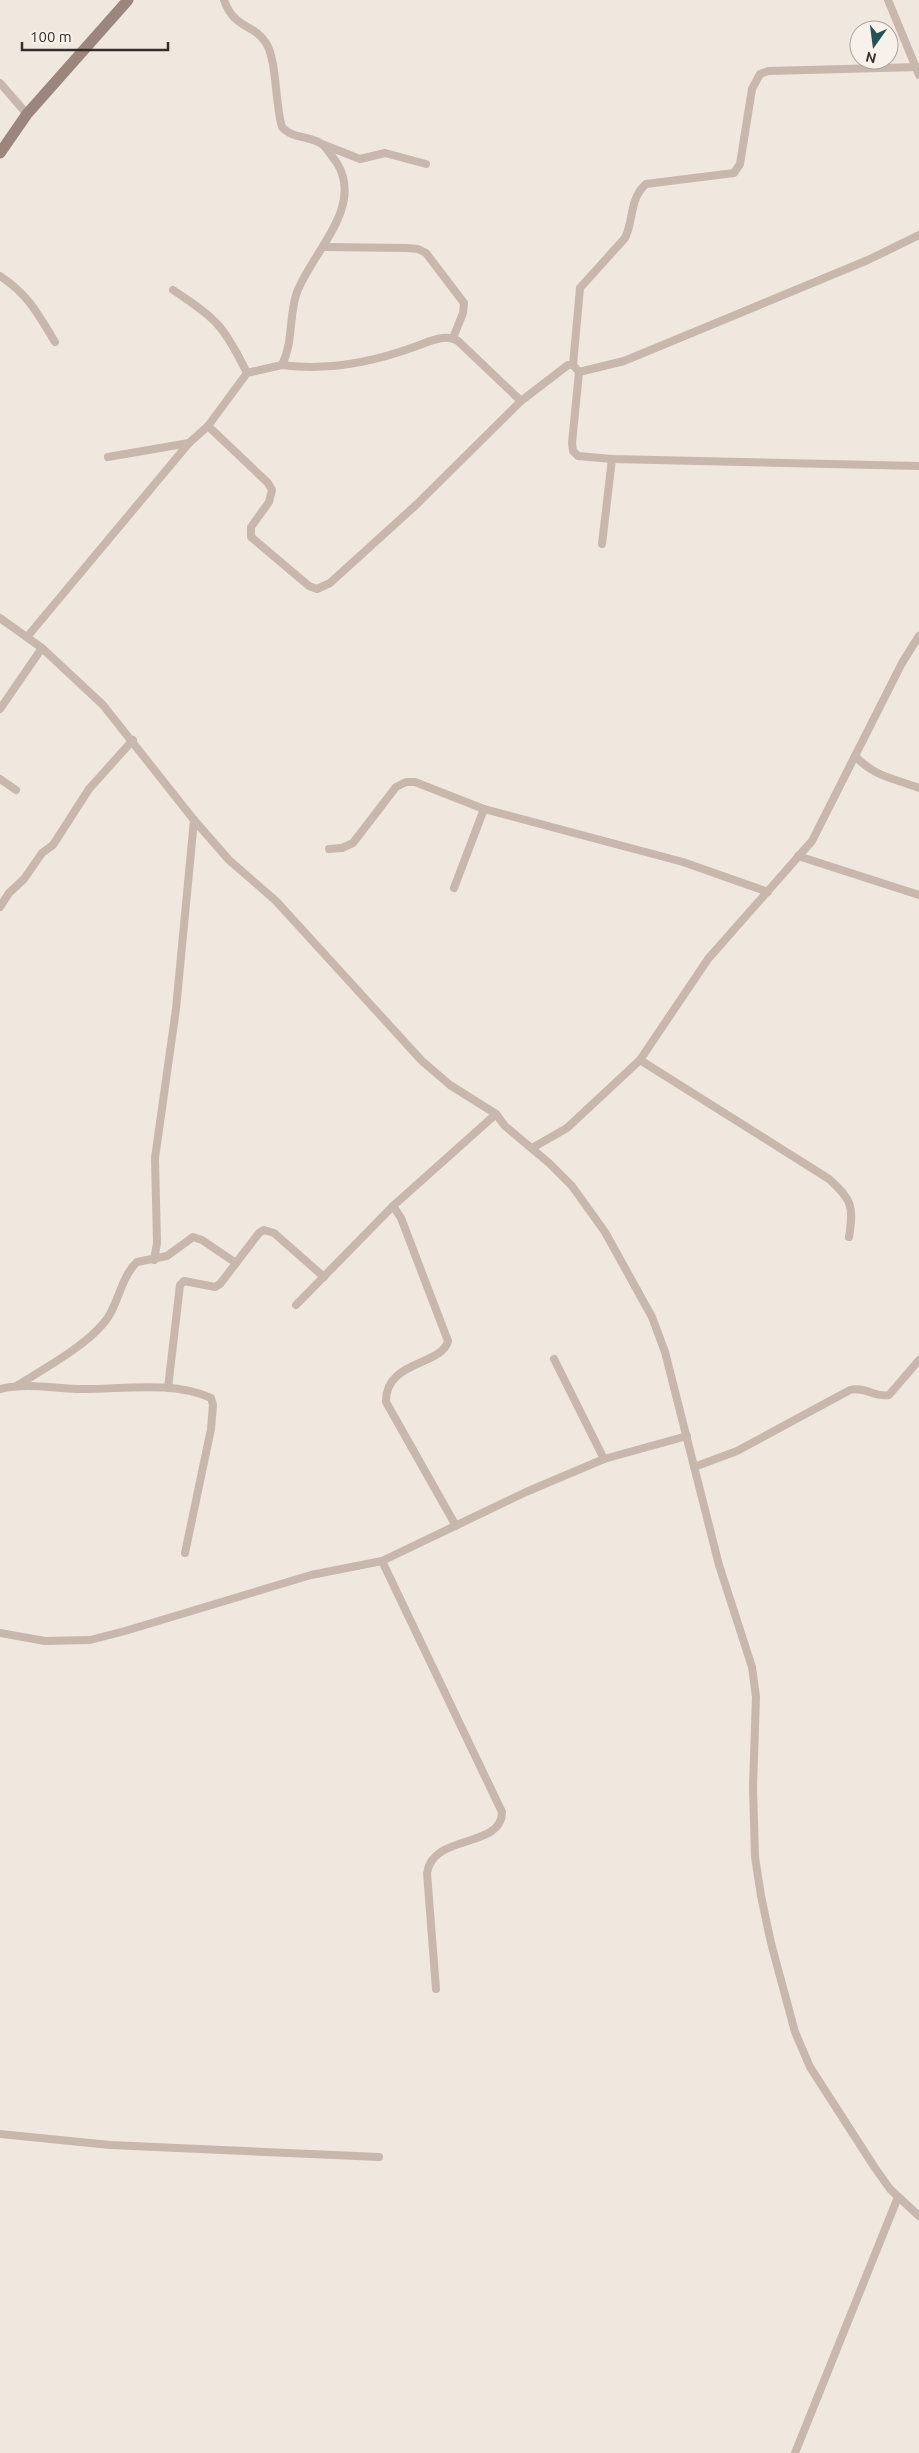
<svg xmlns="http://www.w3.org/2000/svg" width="919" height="2453" font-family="Ubuntu,sans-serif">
	<rect width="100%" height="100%" fill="#f0e7df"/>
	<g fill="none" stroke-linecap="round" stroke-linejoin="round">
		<g stroke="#c7b7ac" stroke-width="8">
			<path d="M888 0 919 75"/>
			<path d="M0 83 27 114"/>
			<path d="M322 144 360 159 385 153 426 164"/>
			<path d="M324 247 407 248 418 249 426 253 464 303 463 313 453 338"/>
			<path d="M0 276C28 294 38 314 55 342"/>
			<path d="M173 290C217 319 224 326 247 373"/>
			<path d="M282 365C327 371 373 362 414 347 429 342 444 333 458 341L521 401"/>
			<path d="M573 365 580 288 625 238C634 220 629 199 646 184L734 173 740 164 752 89 760 74 768 71 919 67"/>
			<path d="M579 372 624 361 868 260 919 235"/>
			<path d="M208 426 268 483 272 490 269 502 251 527V537L309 586 317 589 330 583 416 505 521 401 568 365H573L579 372 572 443 573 451 578 456 612 459 919 466"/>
			<path d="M108 457 189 443"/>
			<path d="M602 544 612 459"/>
			<path d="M0 618 42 648 103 705 194 820 229 860 276 901 422 1061 450 1085 496 1114 505 1126 549 1163 572 1186 605 1232 652 1317 665 1352 719 1565 752 1667 756 1697 753 1787 755 1857 761 1896 771 1943 795 2032 810 2067 875 2168 890 2189 919 2216"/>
			<path d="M27 637 189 443 208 426 247 373 282 365C293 343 289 318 296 295 309 255 365 209 337 163 333 158 328 150 323 145 312 135 293 140 282 127 275 105 277 60 266 43 253 23 234 29 224 0"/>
			<path d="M0 709 42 648"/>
			<path d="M855 756C875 777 893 778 919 788"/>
			<path d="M0 779 16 790"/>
			<path d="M329 849 342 848 353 843 396 787 406 782H415L484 809 683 862 768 892"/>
			<path d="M798 856 919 895"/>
			<path d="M454 888 484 809"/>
			<path d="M0 907 9 893 24 879 42 853 53 845 89 789 133 740"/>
			<path d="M640 1060 829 1179C852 1200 854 1206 849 1237"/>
			<path d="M532 1148 567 1128 640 1060 708 959 812 841 902 663 919 636"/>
			<path d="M154 1260 157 1243 155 1158 176 1009 194 820"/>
			<path d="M296 1305 393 1206"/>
			<path d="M554 1359 604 1459"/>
			<path d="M18 1385C45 1368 95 1341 110 1314 119 1298 123 1275 137 1262L167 1256 193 1237 202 1240 236 1263"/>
			<path d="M168 1388 180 1285 184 1281 215 1287 220 1284 259 1233 264 1230 274 1233 324 1277"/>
			<path d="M0 1389C26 1383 50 1388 77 1389 119 1390 171 1380 211 1398L213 1405 211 1429 185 1553"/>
			<path d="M694 1467 737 1451 850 1390C864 1386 875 1398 889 1395L919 1360"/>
			<path d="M456 1526 386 1402C385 1360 442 1366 448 1341L401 1218 393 1206 496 1114"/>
			<path d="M382 1561 502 1812C502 1849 433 1833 427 1873L436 1989"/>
			<path d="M0 1633 45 1641 90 1640 125 1631 311 1575 382 1561 526 1492 604 1459 687 1436"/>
			<path d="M0 2134 110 2145 379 2157"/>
			<path d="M795 2453 898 2197"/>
		</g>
		<path stroke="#9b867d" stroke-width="11" d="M0 153 27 114 128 0"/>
	</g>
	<g transform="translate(874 45) rotate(194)"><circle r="24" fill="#f8f1eb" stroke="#aaa39e"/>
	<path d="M0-4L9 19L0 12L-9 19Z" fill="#245353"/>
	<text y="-8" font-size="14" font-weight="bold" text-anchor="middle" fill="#362d2a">N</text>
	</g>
	<path d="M22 42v8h146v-8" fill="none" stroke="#362d2a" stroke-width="2.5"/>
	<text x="30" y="42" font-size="15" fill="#362d2a" stroke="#f8f1eb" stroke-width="4" paint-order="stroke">100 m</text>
</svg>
